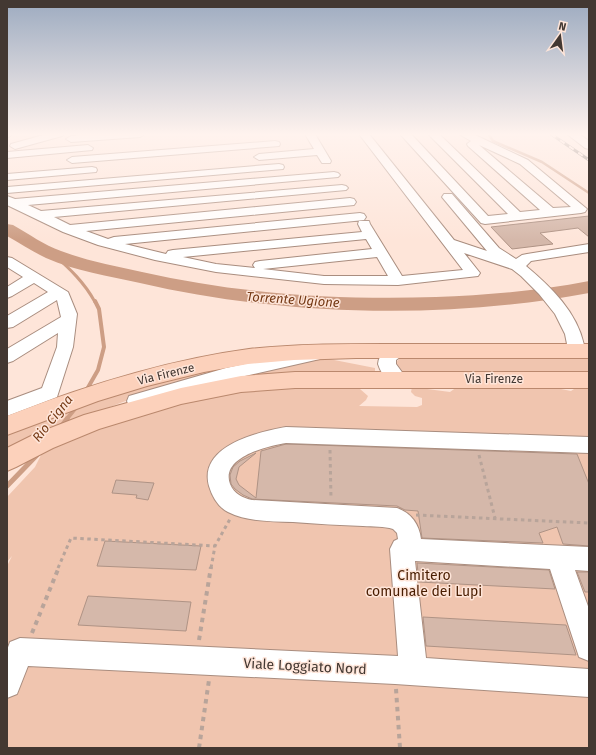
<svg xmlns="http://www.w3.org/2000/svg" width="596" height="755" font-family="'Fira Sans',sans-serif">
	<rect width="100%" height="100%" fill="#fee5d9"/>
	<g fill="#f0c5af">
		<path d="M589 355V373H410C403 372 398 371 396 363L399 359 402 358Z"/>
		<path d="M324 358 375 368V374L218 379Z"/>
		<path d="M247 361C211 373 175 384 139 396 94 412 51 433 7 453V429L122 389Z"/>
		<path d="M589 385V748H7V566L12 556 7 562V497L35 467 43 451 114 420 241 387H298L321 389 345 386 360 389 368 396 366 400 359 406 417 407 422 405V398L415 396 411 392 412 387 450 392 457 387 556 388 571 391 577 387Z"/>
	</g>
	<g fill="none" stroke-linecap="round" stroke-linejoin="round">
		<path stroke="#cd9e85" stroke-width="2.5" d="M489 135 493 141 542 162 589 193"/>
		<path stroke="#cd9e85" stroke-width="3" d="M53 254C70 269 84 282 95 302"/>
		<g stroke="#cd9e85" stroke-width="4">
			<path d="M86 391 98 370 104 347 99 309 95 301"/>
			<path d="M66 420 78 405"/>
		</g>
		<g stroke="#cd9e85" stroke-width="5">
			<path d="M61 427 67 419"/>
			<path d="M7 486 37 455"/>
		</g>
		<path fill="#cd9e85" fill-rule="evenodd" d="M7 224 13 225C29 234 44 245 61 251 87 261 115 266 142 272 239 294 337 300 436 297 487 295 538 291 589 281V293C445 320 282 316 140 283 109 276 75 271 46 258 33 252 20 243 7 236Z"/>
	</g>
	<g fill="#d5b8aa" stroke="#af9385">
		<path d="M589 216V237L578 228 540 233 553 244 512 249 491 227Z"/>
		<path d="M286 444 577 454 589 484V546L563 544 557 527 539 533 543 543 422 538 418 511 405 510 397 506 252 499 243 495 235 489 231 484 230 475 233 467 240 461 256 453 239 467 236 479 239 485 256 498 261 451Z"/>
		<path d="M116 480 154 483 148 500 136 498 137 495 112 493Z"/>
		<path d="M105 541 201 546 196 570 97 566Z"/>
		<path d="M417 563 549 570 555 589 419 582Z"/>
		<path d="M577 572H589V592H585Z"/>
		<path d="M88 596 191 602 186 631 78 625Z"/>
		<path d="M423 617 566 625 576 655 426 646Z"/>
	</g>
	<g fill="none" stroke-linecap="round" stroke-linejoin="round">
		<defs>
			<g id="minor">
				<path d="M7 134H13L7 138Z"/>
				<path d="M47 134H64L62 136 15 149 10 146 11 144Z"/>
				<path d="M94 134H145L140 137 71 142 66 139 71 136Z"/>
				<path d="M305 134H315L331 161 330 163H322L317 155 259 160 254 157 259 154 314 149Z"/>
				<path d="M359 134H369L454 240 487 251 442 197 444 194H452L499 248 516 259 522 255 527 254 589 244V252L531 261 526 266C551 287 577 312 584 345 579 354 574 358 564 355L561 351 567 344 565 334 555 314 539 294 521 276 512 269 464 253 480 273 478 276 398 285 324 284 216 272 155 260 98 245 63 232 7 205V196L15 199 334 172 338 173 340 175 338 177 28 205 41 211 342 185 346 186 348 188 346 190 54 217 70 225 350 198 354 199 356 202 354 205 86 231 108 239 114 237 360 213 364 214 366 217 364 220 125 244 166 254 168 251 173 250 362 232 358 224 359 221H369L370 224 402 276 463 270ZM366 239 372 249 260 261 255 262 253 265 255 268 216 264 183 257ZM377 257 388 276H324L263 269Z"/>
				<path d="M400 134H411L488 216 508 214 428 134H439L520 212 540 210 468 146 467 144 471 141 459 134H473L528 160 587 209 585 212 581 213 485 224 481 223ZM479 145 520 164 571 207 553 208Z"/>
				<path d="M567 134H579L589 141V149L585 148Z"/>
				<path d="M275 141 279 142 280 144 279 146 72 163 67 160 72 157Z"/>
				<path d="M88 145 93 148 92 150 7 158V152Z"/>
				<path d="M279 164 283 165 284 167 283 169 7 193V187Z"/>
				<path d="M92 167 96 168 97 170 96 172 7 180V174Z"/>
				<path d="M7 257 12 258 68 292 77 314 73 347 57 397 7 416V401L42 388 57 347 58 333 13 361 7 363V349L61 317 57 300 13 327 7 328V316L48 292 34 283 12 296 7 298V287L23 277 7 267Z"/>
				<path d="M398 344 404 346 407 350 404 354 396 360V364L407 379 404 384C391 388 382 376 378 364 379 353 388 347 398 344Z"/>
				<path d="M314 349 320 351 323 355 320 359 227 380 136 408 129 406 127 401 129 396 226 368Z"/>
				<path d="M286 427 589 437V453L286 443C268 446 220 457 230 484 234 494 243 498 252 500L397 508C411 513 419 524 421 539L589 547V571L575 570 589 609V661L579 657 550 569 415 561 426 658 589 669V697L395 684 28 666 17 694 7 698V650L10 642 20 638 398 656 390 549 394 541 398 539 397 533 393 529C384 526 373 527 363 526 340 525 317 524 293 522 271 521 248 522 228 512 218 507 212 496 209 486 198 446 258 432 286 427Z"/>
			</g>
			<g id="major">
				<path d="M385 344H589V358H356L294 360 248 364 204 372 147 386 98 401 7 435V416C85 386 166 360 249 349 294 344 340 344 385 344Z"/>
				<path d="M295 372H589V388H295L241 392 181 404 99 429 53 448 16 467 7 471V448L35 434 84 415 181 388 241 376Z"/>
			</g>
		</defs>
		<use href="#minor" stroke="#a98d7f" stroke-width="2"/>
		<use href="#major" stroke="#ba886d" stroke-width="2"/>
		<g stroke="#b8a49a" stroke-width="3" stroke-dasharray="3.5 3.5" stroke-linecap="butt">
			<path d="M330 450 331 499"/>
			<path d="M479 455 495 518"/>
			<path d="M416 515 589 523"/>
			<path d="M58 568 71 538 215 546"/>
			<path d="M211 568 215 546 230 519"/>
		</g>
		<g stroke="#b8a49a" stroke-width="4" stroke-dasharray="4.5 4.5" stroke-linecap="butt">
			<path d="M32 633 59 567"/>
			<path d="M199 640 211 567"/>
			<path d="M396 689 400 748"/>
			<path d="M199 748 209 680"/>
		</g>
		<use href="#minor" fill="#fff" fill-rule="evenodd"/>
		<use href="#major" fill="#fcd1bb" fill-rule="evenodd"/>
		<defs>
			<path id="rail" d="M551 134 589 160"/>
		</defs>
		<use href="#rail" stroke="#63564f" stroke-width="3"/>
		<use href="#rail" stroke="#fee5d9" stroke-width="2" stroke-dasharray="5.5" stroke-linecap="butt"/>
	</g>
	<linearGradient id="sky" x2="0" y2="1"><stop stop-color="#9dabc0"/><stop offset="0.56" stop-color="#fff3ee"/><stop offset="1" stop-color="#fff3ee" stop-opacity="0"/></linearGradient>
	<rect width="596" height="240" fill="url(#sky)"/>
	<g text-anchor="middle" stroke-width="3" stroke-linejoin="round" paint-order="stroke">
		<g font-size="12" fill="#433832" stroke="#fee5d9">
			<text transform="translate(166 374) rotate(-14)" y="4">Via Firenze</text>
			<text x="494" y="383">Via Firenze</text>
		</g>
		<g font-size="13" font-style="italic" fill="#743813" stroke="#fee5d9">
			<text transform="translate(293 299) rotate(4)" y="5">Torrente Ugione</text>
			<text transform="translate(52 418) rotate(-51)" y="5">Rio Cigna</text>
		</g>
		<g font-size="14" fill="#491d01" stroke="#fee5d9">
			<text x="424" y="580">Cimitero<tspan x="424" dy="16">comunale dei Lupi</tspan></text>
		</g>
		<g font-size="14" fill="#433832" stroke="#fee5d9">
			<text transform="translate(305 666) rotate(3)" y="5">Viale Loggiato Nord</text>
		</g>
	</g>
	<rect width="596" height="755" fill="none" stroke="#433832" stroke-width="16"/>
	<g transform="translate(560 36) rotate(14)" stroke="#fee5d9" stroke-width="3" paint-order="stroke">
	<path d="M0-3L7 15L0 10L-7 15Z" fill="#433832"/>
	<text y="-6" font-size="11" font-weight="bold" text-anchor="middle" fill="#433832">N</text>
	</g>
</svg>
